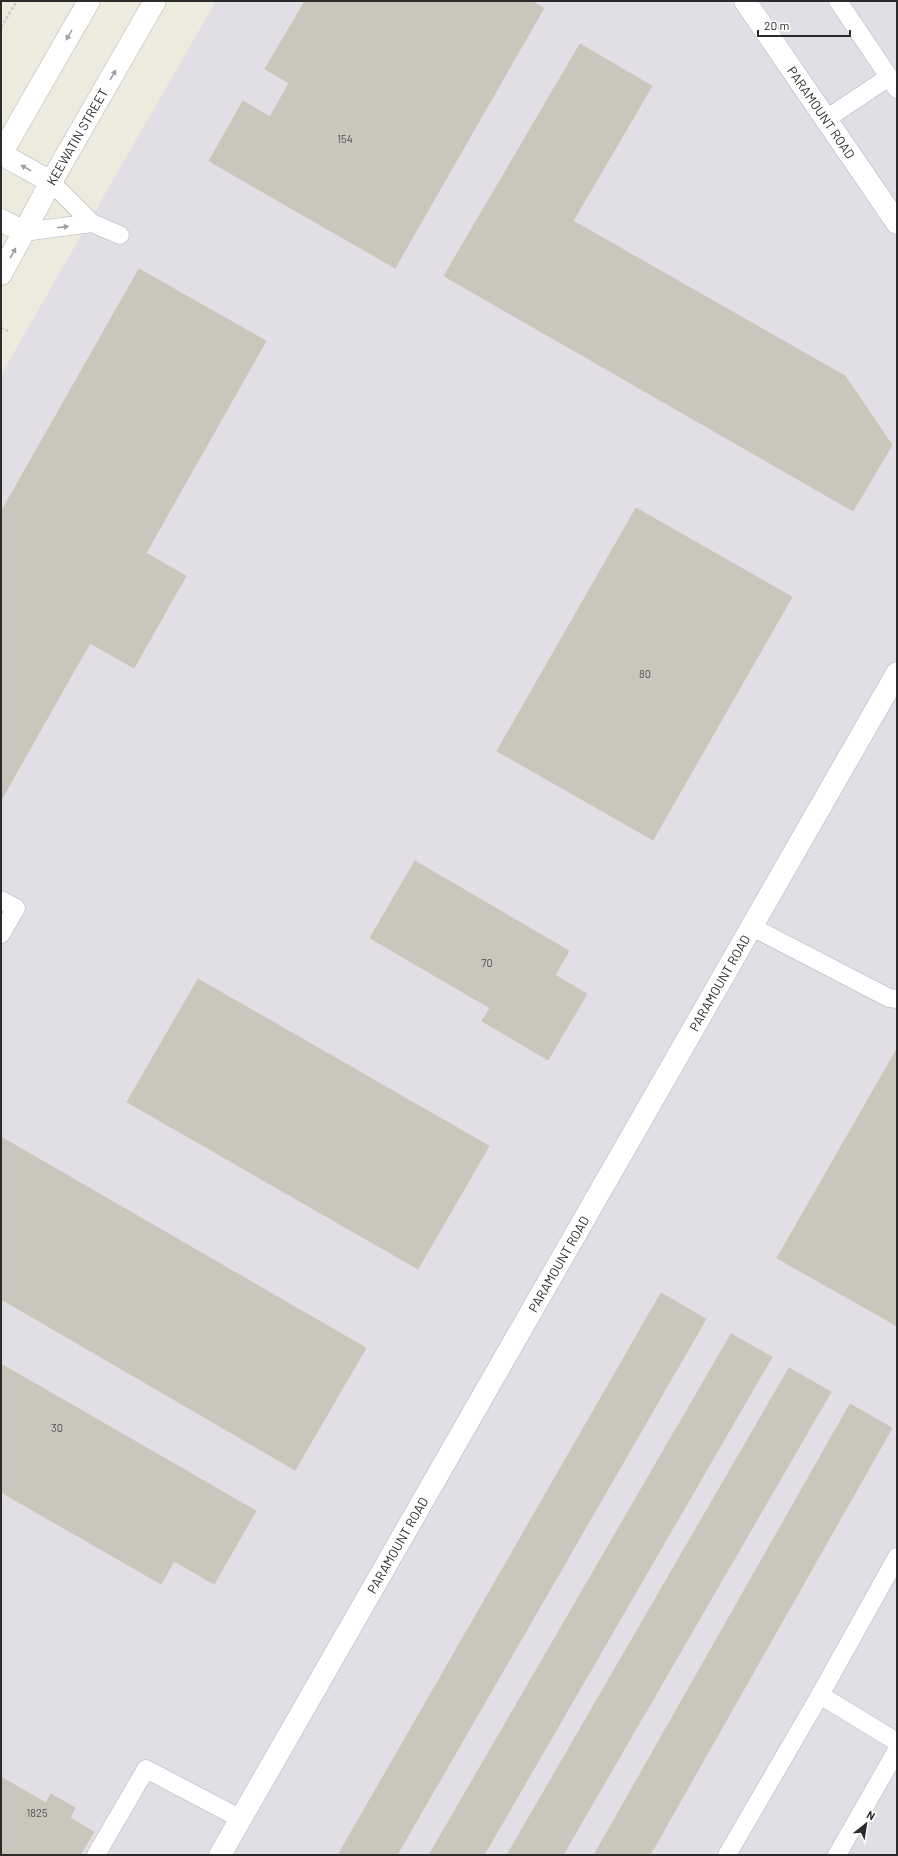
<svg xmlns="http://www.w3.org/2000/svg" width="898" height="1856" font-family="Barlow,sans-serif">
	<rect width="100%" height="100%" fill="#edeade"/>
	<path fill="#e2dee6" d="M216 1H897V1855H1V375Z"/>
	<g fill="#c9c7bc" stroke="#c9c7b7">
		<path d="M305 1H531L544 8 395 268 209 161 243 101 270 117 289 83 265 69Z"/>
		<path d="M580 44 652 86 573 221 845 376 892 445 853 511 444 276Z"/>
		<path d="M139 269 266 341 146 553 186 576 134 668 90 643 1 800V512Z"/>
		<path d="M636 508 792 597 653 840 497 751Z"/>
		<path d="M415 861 569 951 555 975 587 994 548 1060 482 1021 490 1008 370 938Z"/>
		<path d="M198 979 489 1146 418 1269 127 1102Z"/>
		<path d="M897 1049V1326L777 1258Z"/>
		<path d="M1 1137 366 1348 295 1470 1 1299Z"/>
		<path d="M661 1293 706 1319 397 1855H338Z"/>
		<path d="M731 1334 772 1357 484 1855H429Z"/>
		<path d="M1 1364 256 1511 214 1584 174 1561 161 1584 1 1492Z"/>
		<path d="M789 1368 831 1392 563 1855H507Z"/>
		<path d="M850 1404 892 1428 650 1855H594Z"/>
		<path d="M1 1777 46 1803 51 1794 75 1808 70 1818 94 1832 80 1855H1Z"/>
	</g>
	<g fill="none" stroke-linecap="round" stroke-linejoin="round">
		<defs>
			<g id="service">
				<path d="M838 1 897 89"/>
				<path d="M826 119 889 77"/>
				<path d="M92 223 120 235"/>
				<path d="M24 232 92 223 51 182"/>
				<path d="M1 900 16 908 1 934"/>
				<path d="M752 927 889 998 897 999"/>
				<path d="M820 1695 897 1557"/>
				<path d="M96 1855 146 1769 241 1819"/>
				<path d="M727 1855 820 1695 897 1742"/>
				<path d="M837 1855 897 1750"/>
			</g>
			<g id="minor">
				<path id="s1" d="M745 1 897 223"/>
				<path id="s2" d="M220 1855 897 673"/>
			</g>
			<g id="tertiary">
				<path d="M1 154 89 1"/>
				<path d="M1 154 51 182"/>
				<path d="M1 220 24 232"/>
				<path id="s3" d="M1 274 51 182 155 1"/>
			</g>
		</defs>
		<use href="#service" stroke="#b2b1bf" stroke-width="19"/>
		<use href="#minor" stroke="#b2b1bf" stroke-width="23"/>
		<use href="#tertiary" stroke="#b2b1bf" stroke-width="23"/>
		<g stroke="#ccc" stroke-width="2.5" stroke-dasharray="3 2" stroke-linecap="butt">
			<path d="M1 27 17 1"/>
			<path d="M1 328 8 331"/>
		</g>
		<use href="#service" stroke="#fff" stroke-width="18"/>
		<use href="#minor" stroke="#fff" stroke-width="22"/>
		<use href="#tertiary" stroke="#fff" stroke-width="22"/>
	</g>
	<defs><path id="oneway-solid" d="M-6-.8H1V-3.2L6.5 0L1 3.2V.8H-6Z"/></defs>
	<g fill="#a0a0a0">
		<use href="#oneway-solid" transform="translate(69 35) rotate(120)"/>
		<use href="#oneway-solid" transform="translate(113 75) rotate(-60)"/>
		<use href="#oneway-solid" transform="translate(26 168) rotate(-151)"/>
		<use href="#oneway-solid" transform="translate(63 227) rotate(-7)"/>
		<use href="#oneway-solid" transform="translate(13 253) rotate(-61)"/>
	</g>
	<g text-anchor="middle" stroke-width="3.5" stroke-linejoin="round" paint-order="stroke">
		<g font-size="11" fill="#52524f">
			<text x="345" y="143">154</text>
			<text x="645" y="678">80</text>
			<text x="487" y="967">70</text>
			<text x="57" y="1432">30</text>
			<text x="37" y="1817">1825</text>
		</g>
		<g font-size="13" fill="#2b2b2b" stroke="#fff">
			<text dy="5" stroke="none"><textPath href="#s1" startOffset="135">PARAMOUNT ROAD</textPath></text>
			<text dy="5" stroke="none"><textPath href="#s3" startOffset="157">KEEWATIN STREET</textPath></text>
			<text dy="5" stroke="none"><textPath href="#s2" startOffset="1005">PARAMOUNT ROAD</textPath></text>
			<text dy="5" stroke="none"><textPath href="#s2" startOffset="681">PARAMOUNT ROAD</textPath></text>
			<text dy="5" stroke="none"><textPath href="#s2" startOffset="357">PARAMOUNT ROAD</textPath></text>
		</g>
	</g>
	<rect width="898" height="1856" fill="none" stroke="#2b2b2b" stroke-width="4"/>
	<g transform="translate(866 1824) rotate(30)" stroke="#ffffff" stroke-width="3" paint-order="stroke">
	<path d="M0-3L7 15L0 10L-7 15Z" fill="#2b2b2b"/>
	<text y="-6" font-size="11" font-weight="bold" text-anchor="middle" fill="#2b2b2b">N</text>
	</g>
	<path d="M758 30v6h92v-6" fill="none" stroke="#2b2b2b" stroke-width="2"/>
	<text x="764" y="30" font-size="12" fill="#2b2b2b" stroke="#ffffff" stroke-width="3" paint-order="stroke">20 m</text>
</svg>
